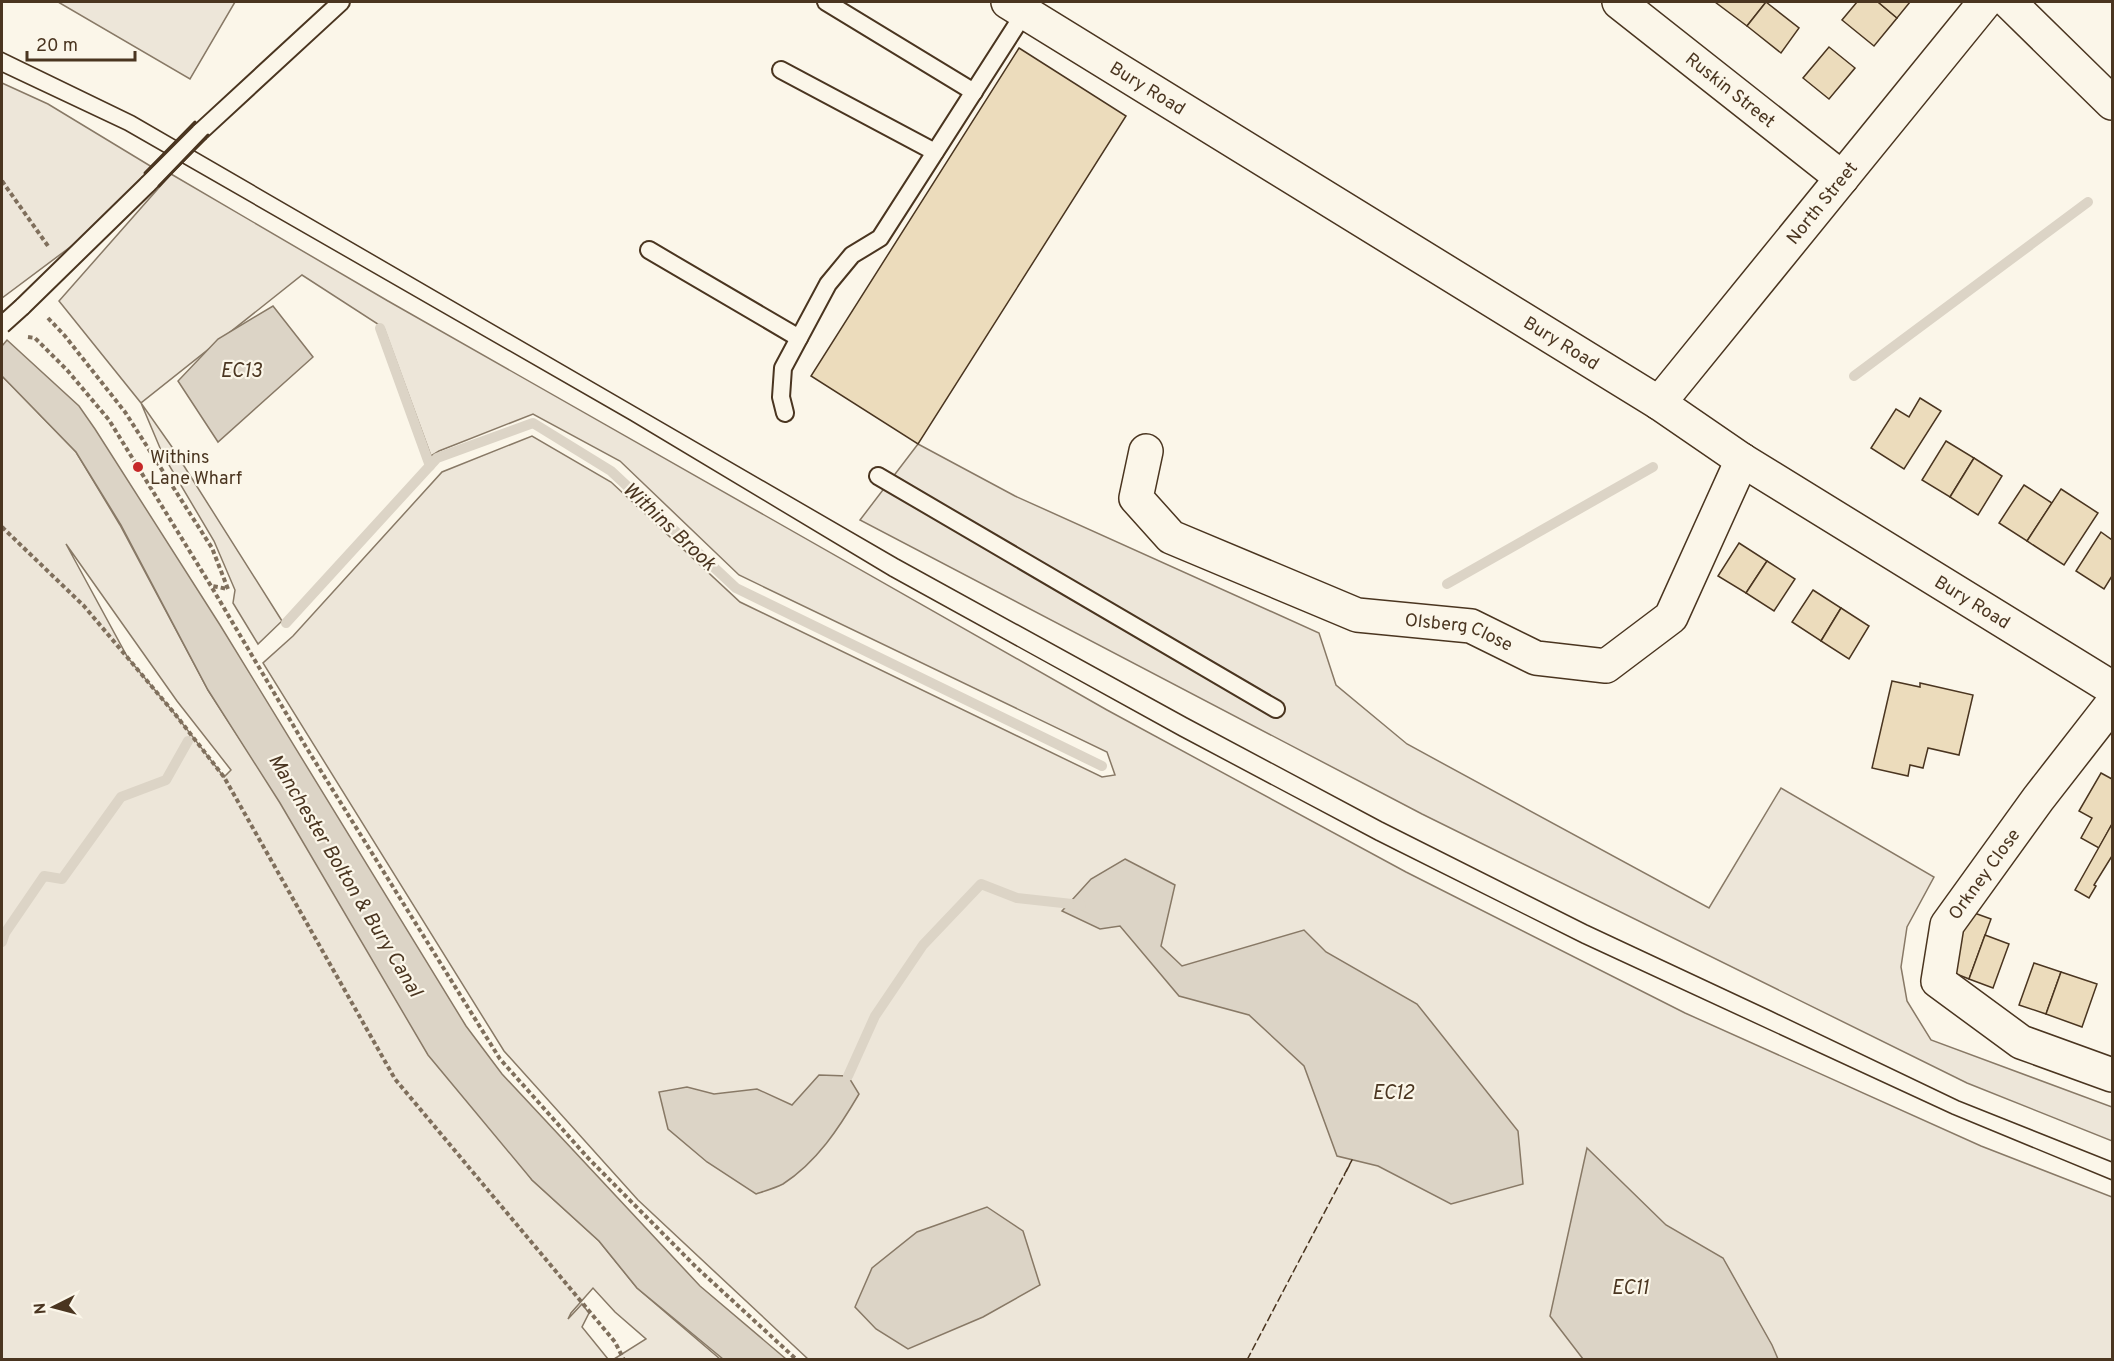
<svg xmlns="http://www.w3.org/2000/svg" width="2114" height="1361" font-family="Overpass,sans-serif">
	<rect width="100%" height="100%" fill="#fbf6e9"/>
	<g fill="#ede6d9" stroke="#887966" stroke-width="1.5" fill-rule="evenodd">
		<path d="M58 2H235L190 79Z"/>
		<path d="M2 83 48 104 152 167 89 233 2 298Z"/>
		<path d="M171 174 388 301 1107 710 1406 872 1685 1013 1981 1146 2112 1197V1359H808L638 1200 504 1051 263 663 293 636 442 472 532 436 611 482 740 602 1102 777 1115 775 1107 752 739 575 620 461 533 414 439 451 431 456 384 328 302 275 141 403 172 447 282 621 258 644 233 603 235 590 214 541 163 455 141 403 59 301Z"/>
		<path d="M2 376 76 452 120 525 208 690 230 724 532 1180 599 1241 637 1288 720 1359H614L646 1339 615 1312 593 1288 571 1313 568 1319 582 1304 589 1313 582 1327 608 1359H2ZM66 544 177 701 231 770 224 777 175 714 128 658Z"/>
		<path d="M918 444 1015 496 1319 633 1336 685 1407 744 1709 908 1781 788 1934 877 1907 927 1901 967 1907 1001 1931 1040 2112 1107V1141L1967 1083 1422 814 860 520Z"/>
	</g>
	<g fill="#dcd4c6" stroke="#887966" stroke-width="1.5">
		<path d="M273 306 313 357 218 442 178 381 218 339Z"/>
		<path d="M7 340 79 406 95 429 220 625 466 1026 502 1074 700 1286 786 1359H723L637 1288 599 1241 532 1180 428 1055 280 803 208 690 121 525 76 452 2 376V346Z"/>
		<path d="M1125 859 1175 885 1161 946 1182 966 1304 930 1326 952 1417 1004 1518 1131 1523 1184 1451 1204 1378 1166 1337 1156 1304 1066 1249 1015 1179 996 1120 926 1100 929 1062 911 1091 879Z"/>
		<path d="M819 1075 848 1076 859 1094C839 1128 817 1162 783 1184 775 1188 765 1191 756 1194L707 1162 668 1129 659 1092 687 1087 714 1094 757 1089 792 1105Z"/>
		<path d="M1587 1148 1666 1225 1723 1258 1772 1345 1778 1359H1583L1550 1316Z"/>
		<path d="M987 1207 1023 1231 1040 1285 983 1317 908 1349 876 1329 855 1307 872 1268 917 1232Z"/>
	</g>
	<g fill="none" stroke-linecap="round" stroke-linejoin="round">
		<g stroke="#dcd4c6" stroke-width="10">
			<path d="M380 328 430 466"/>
			<path d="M1854 376 2088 202"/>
			<path d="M1447 584 1653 467"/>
			<path d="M286 623 437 458 533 423 611 471 736 588 1102 766"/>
			<path d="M2 942 5 933 44 876 62 879 121 797 166 780 188 741"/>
			<path d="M848 1076 875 1016 923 945 981 884 1017 898 1081 905"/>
		</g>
	</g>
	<g fill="#ecdcbc" stroke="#4a3520" stroke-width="1.5">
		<path d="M1715 2H1766L1747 26Z"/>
		<path d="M1766 2 1799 28 1781 53 1747 26Z"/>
		<path d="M1857 2H1878L1897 18 1874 46 1842 20Z"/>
		<path d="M1878 2H1910L1897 18Z"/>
		<path d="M1829 47 1855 68 1829 99 1803 78Z"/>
		<path d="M1019 48 1126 116 918 444 811 376Z"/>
		<path d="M1920 398 1941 411 1904 469 1871 448 1896 409 1909 417Z"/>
		<path d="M1946 441 1974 458 1950 497 1922 480Z"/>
		<path d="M1974 458 2002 476 1978 515 1950 497Z"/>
		<path d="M2024 485 2052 503 2027 541 1999 523Z"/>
		<path d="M2061 489 2098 513 2064 565 2027 541Z"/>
		<path d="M2101 532 2112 540V576L2104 589 2076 571Z"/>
		<path d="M1739 543 1767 561 1746 593 1718 576Z"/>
		<path d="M1767 561 1795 579 1774 611 1746 593Z"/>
		<path d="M1813 590 1841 608 1821 641 1792 622Z"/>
		<path d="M1841 608 1869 626 1849 659 1821 641Z"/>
		<path d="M1892 681 1920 687V683L1973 695 1959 755 1928 748 1923 768 1910 765 1908 776 1872 768Z"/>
		<path d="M2101 773 2112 779V824L2099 848 2081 838 2092 818 2079 811Z"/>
		<path d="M2112 824V856L2094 885 2096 886 2089 898 2075 890Z"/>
		<path d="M1966 910 1991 919 1969 979 1944 969Z"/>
		<path d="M1985 935 2009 944 1993 988 1969 979Z"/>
		<path d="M2034 963 2061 972 2046 1014 2019 1005Z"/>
		<path d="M2061 972 2097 984 2082 1027 2046 1014Z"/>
	</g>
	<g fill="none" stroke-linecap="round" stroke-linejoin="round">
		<defs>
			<g id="lane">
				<path d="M826 2 974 92"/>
				<path d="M781 70 935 152"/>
				<path d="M200 132 341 2"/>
				<path d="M649 250 799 338"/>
				<path d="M22 307 148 184"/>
				<path d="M785 413 781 397 783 368 828 284 852 255 880 238 1025 12"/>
				<path d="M878 476 1276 709"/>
			</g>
			<g id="street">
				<path id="s1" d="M1619 2 1842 178"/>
				<path d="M2009 2 2112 103"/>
				<path id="s2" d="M1659 403 1985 2"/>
				<path id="s3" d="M1146 451 1136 498 1171 537 1357 615 1471 626 1536 658 1606 666 1671 617 1742 460"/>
				<path d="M2112 704 2038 799 1947 925 1938 981 2021 1042 2112 1075"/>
			</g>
			<g id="secondary">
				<path id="s4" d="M1008 2 1659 403 1742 460 2112 688"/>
			</g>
		</defs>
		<use href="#lane" stroke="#4a3520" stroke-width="20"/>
		<use href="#street" stroke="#4a3520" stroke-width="36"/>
		<use href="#secondary" stroke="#4a3520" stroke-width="36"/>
		<g stroke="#7f6f5c" stroke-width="4" stroke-dasharray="4.5 3" stroke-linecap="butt">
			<path d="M2 181 48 246"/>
			<path d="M48 318 65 336 125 412 212 548 228 589 212 586"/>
			<path d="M28 337 35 338 67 370 109 420 211 586 306 747 500 1059 588 1158 696 1267 797 1360"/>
			<path d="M2 527 84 606 175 714 224 777 395 1079 615 1342 624 1360"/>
		</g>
		<use href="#lane" stroke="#fbf6e9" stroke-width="16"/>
		<use href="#street" stroke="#fbf6e9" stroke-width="33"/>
		<use href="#secondary" stroke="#fbf6e9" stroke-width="33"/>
		<g stroke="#4a3520" stroke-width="1.5">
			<path d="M2 52 134 116 898 559 1187 718 1382 822 1587 925 1771 1011 1959 1101 2112 1162"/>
			<path d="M2 72 125 130 630 420 890 576 1180 736 1376 840 1582 943 1952 1114 2112 1180"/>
		</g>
		<defs>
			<g id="lane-bridge">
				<path d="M148 184 200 132"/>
				<path d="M2 325 22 307"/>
			</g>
		</defs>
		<use href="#lane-bridge" stroke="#4a3520" stroke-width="20" stroke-linecap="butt"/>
		<use href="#lane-bridge" stroke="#fbf6e9" stroke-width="16"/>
		<path stroke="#4a3520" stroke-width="1.5" stroke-dasharray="8 3" stroke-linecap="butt" d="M1247 1360 1352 1160 1344 1176"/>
		<g stroke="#4a3520" stroke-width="3">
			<path d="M145 173 195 122"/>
			<path d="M159 186 208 135"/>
		</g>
	</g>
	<circle fill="#c62828" stroke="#fbf6e9" stroke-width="2" cx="138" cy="467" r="6"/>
	<g text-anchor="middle" stroke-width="4.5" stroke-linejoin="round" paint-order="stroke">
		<g font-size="18" fill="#4a3520" stroke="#fbf6e9">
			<text dy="6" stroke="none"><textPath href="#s4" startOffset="164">Bury Road</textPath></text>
			<text dy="6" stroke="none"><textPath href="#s1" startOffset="142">Ruskin Street</textPath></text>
			<text dy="6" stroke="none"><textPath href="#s2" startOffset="258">North Street</textPath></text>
			<text dy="6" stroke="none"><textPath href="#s4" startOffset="650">Bury Road</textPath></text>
			<text dy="6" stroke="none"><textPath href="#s4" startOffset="1136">Bury Road</textPath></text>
			<text dy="6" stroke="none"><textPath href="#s3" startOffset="406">Olsberg Close</textPath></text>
			<text transform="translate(1984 874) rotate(-54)" y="6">Orkney Close</text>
		</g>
		<g font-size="18" fill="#4a3520" stroke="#fbf6e9" text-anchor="start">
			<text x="150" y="463">Withins<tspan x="150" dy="21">Lane Wharf</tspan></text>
		</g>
		<g font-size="20" font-style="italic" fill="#4a3520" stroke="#fbf6e9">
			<text x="241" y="377">EC13</text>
			<text transform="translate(670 526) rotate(43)" y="7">Withins Brook</text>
			<text transform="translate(346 875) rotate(59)" y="7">Manchester Bolton &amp; Bury Canal</text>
			<text x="1393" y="1099">EC12</text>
			<text x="1630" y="1294">EC11</text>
		</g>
	</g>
	<rect width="2114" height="1361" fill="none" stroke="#4a3520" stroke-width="6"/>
	<g transform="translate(54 1307) rotate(264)" stroke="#fbf6e9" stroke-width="4.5" paint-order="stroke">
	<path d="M0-4.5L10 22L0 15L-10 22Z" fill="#4a3520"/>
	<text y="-9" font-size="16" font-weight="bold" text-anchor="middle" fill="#4a3520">N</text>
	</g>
	<path d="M27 51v9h108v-9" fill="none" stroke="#4a3520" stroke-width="3"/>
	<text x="36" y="51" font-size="18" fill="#4a3520" stroke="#fbf6e9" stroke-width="4.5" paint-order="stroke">20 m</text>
</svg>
